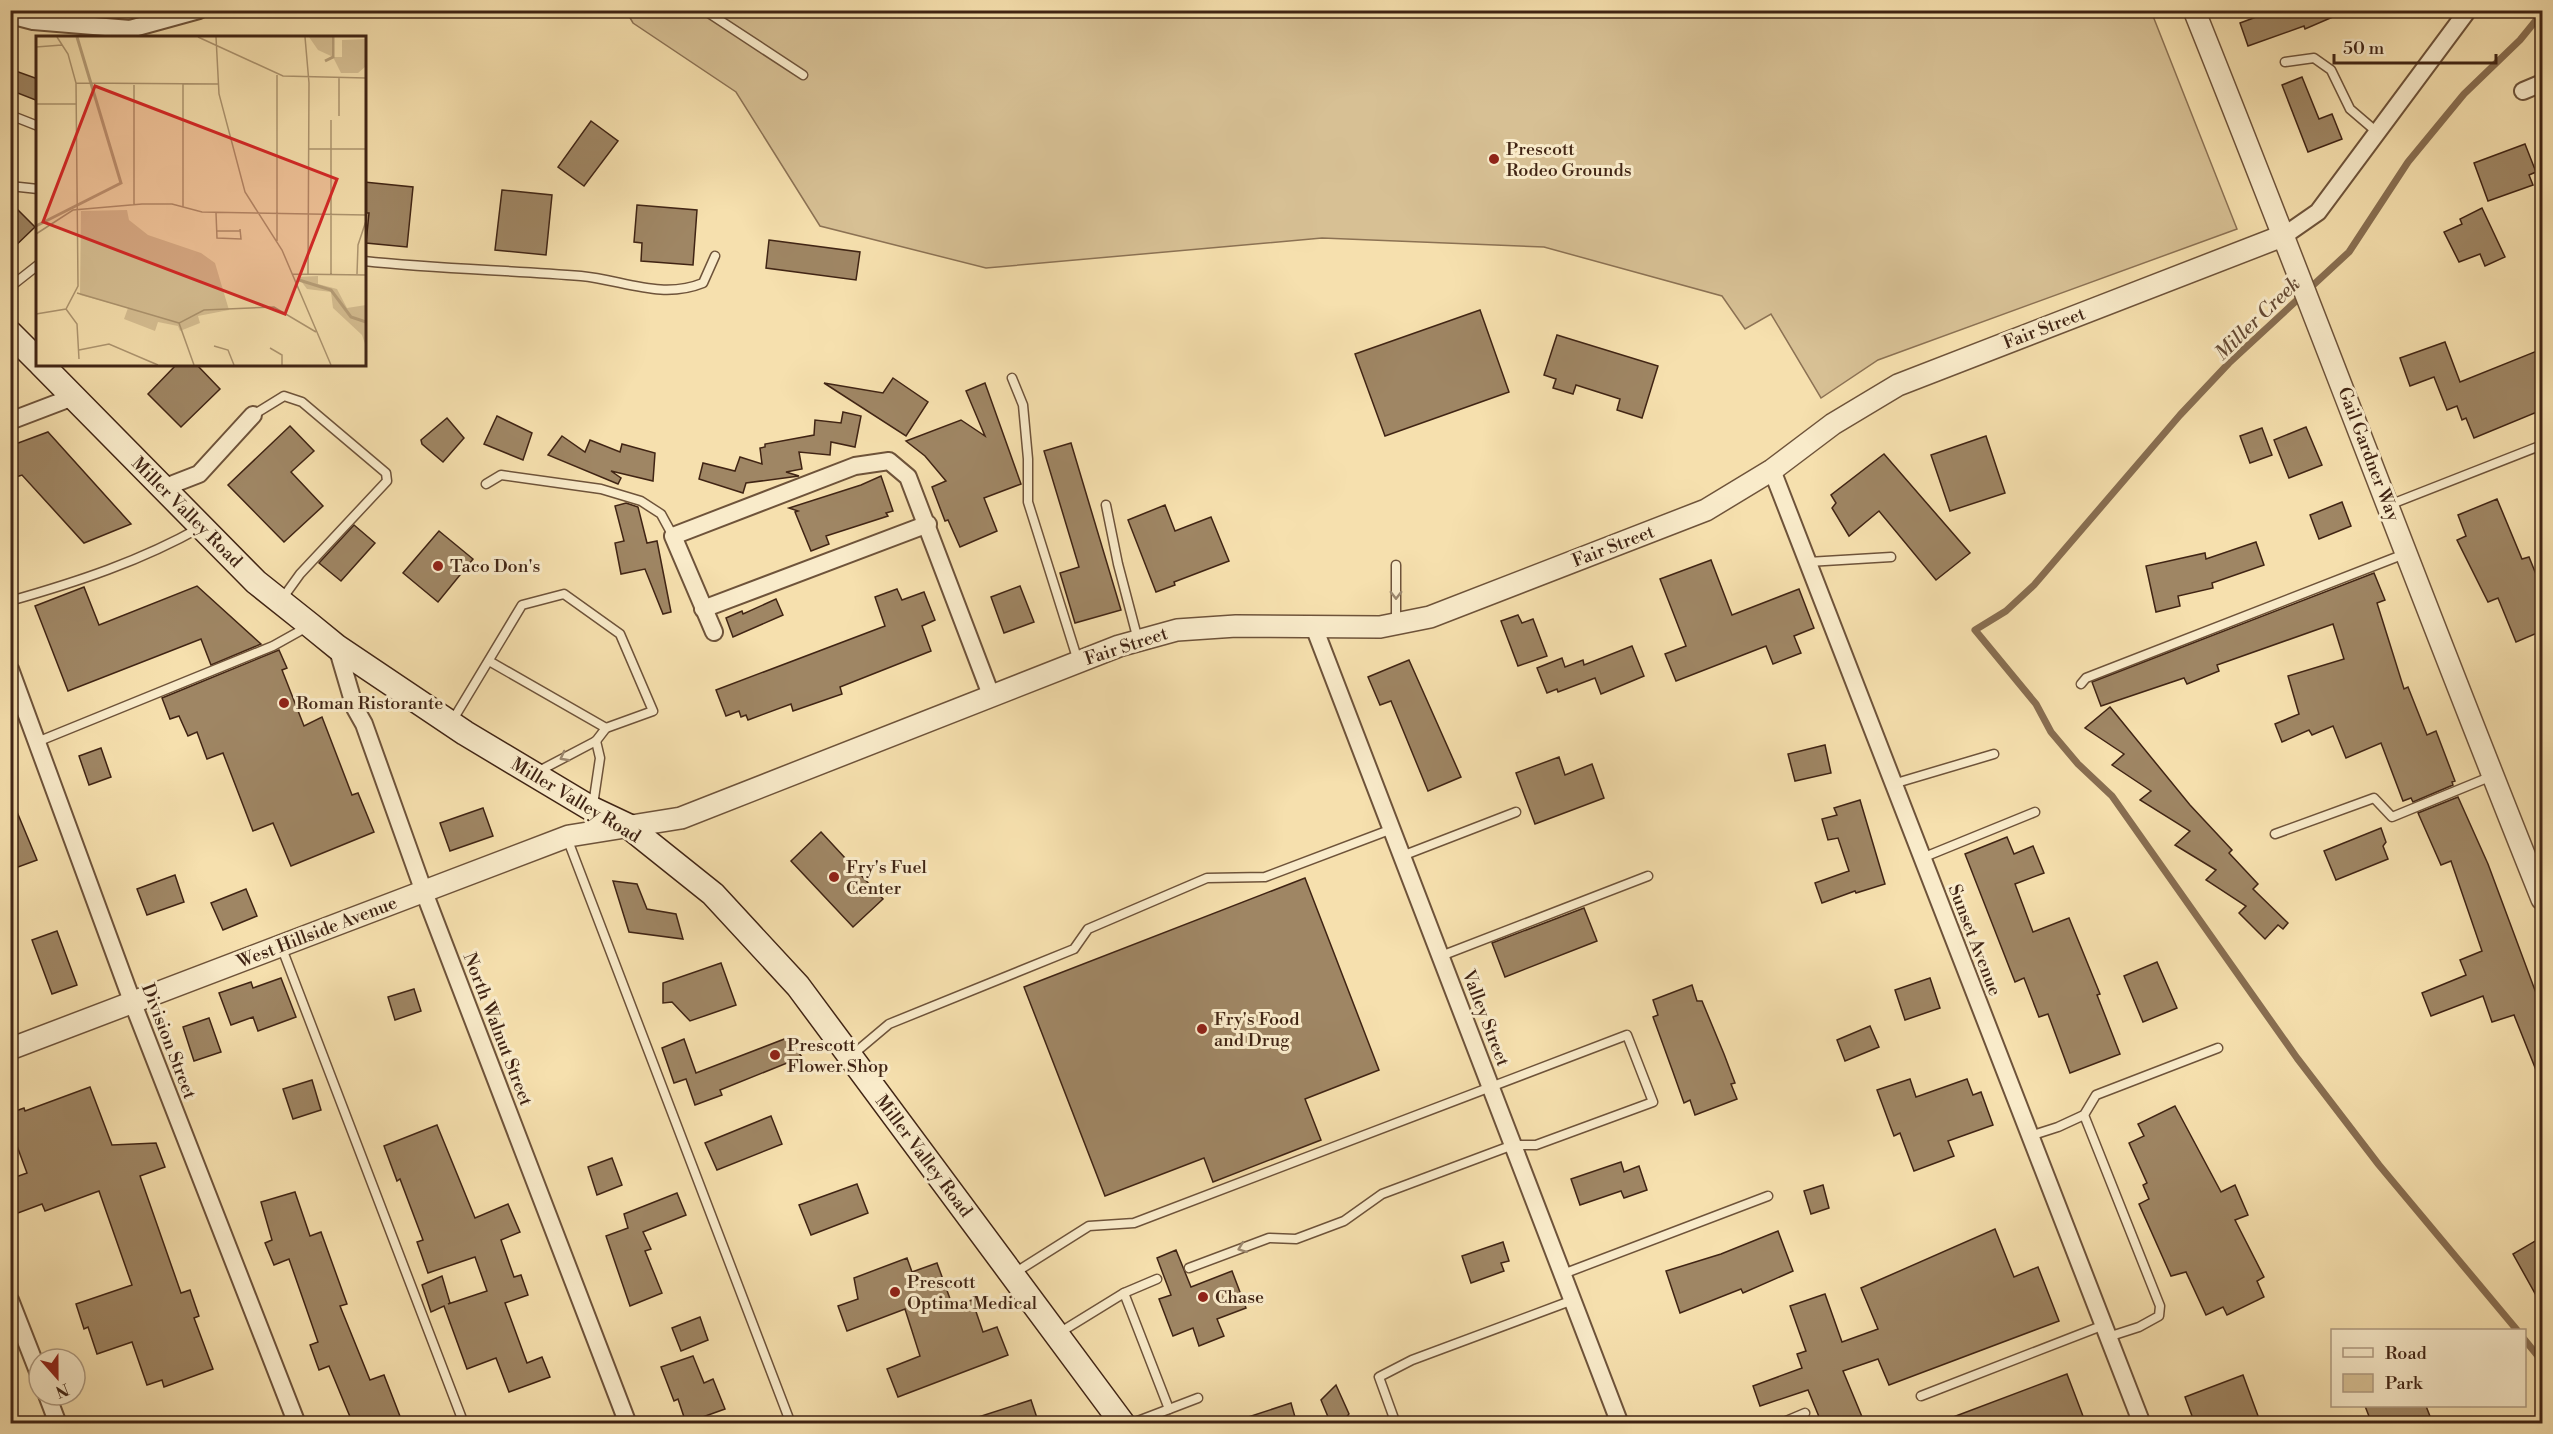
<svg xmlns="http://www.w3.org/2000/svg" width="2553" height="1434" font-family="'Libre Bodoni',serif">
	<rect width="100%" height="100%" fill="#f6e0ae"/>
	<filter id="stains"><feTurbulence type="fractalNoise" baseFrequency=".00333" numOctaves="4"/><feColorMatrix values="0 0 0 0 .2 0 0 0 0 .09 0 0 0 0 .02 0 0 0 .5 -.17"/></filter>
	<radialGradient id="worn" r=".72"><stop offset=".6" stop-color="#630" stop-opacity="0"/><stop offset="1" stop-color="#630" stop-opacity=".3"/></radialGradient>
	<path fill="#d7c094" stroke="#8c7254" stroke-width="1.5" d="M626 11H2151L2237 229 1878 360 1821 398 1771 314 1745 329 1722 296 1544 247 1322 238 986 268 820 226 736 92 633 23Z"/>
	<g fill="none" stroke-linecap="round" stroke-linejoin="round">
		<g stroke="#886e51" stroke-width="7">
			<path d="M2517 1330 2379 1165 2297 1058 2112 796 2078 764 2051 732 2036 704 1975 630 2006 611 2034 585 2180 415 2229 363 2349 252 2408 162 2464 94 2520 40 2542 13"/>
			<path d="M2524 1339 2542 1361"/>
		</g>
	</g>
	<g fill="#9f8664" stroke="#402414" stroke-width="1.5">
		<path d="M2275 10H2349L2305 29 2304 26 2248 46 2240 23Z"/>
		<path d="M10 69 38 79V101L10 90Z"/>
		<path d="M2302 77 2319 119 2332 114 2342 139 2308 152 2282 85Z"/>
		<path d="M591 121 618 141 584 186 558 167Z"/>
		<path d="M2525 144 2536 172 2529 175 2533 185 2488 201 2474 163Z"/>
		<path d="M364 182 413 187 407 247 366 243 369 213H364Z"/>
		<path d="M502 190 552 195 546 255 495 250Z"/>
		<path d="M10 202 35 227 10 251Z"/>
		<path d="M637 205 697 210 693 265 641 261 642 243 634 242Z"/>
		<path d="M2482 208 2505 257 2485 266 2480 254 2459 262 2444 232 2462 224 2460 219Z"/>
		<path d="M769 240 860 252 856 280 766 268Z"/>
		<path d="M1480 310 1509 392 1385 436 1355 354Z"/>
		<path d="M1557 335 1658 366 1642 418 1617 410 1620 399 1576 385 1573 394 1553 388 1556 379 1544 375Z"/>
		<path d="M2445 342 2460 382 2542 349V410L2474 438 2466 418 2462 420 2457 406 2447 410 2434 377 2410 386 2400 358Z"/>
		<path d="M177 364H196L220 389 181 427 148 394Z"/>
		<path d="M893 378 928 402 906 436 824 383 883 393Z"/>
		<path d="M985 383 1021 484 984 498 997 531 960 547 948 520 945 521 932 487 946 481 925 456 906 441 961 420 985 436 966 391Z"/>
		<path d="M843 412 861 416 855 447 831 442 830 455 799 452 802 469 786 472 799 476 746 483 743 493 699 479 703 463 735 471 740 457 762 464 760 448 765 447V444L814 435 815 420 841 423Z"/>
		<path d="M497 416 532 433 523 460 484 444Z"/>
		<path d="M447 418 464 438 443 462 422 444 421 440Z"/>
		<path d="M290 426 314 451 291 472 323 506 284 542 228 485Z"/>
		<path d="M2306 427 2322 465 2289 478 2274 440Z"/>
		<path d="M2262 428 2272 455 2250 463 2240 436Z"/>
		<path d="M48 432 131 524 84 543 22 475 10 479V446Z"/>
		<path d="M562 436 585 452 590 440 620 452 622 444 655 453 653 481 611 471 621 478 618 484 548 455Z"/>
		<path d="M1986 436 2005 493 1950 511 1931 455Z"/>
		<path d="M1071 443 1121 610 1075 623 1060 573 1079 567 1044 451Z"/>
		<path d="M1884 454 1970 553 1936 580 1879 511 1849 536 1832 508 1836 503 1831 495Z"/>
		<path d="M881 476 893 511 886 513 888 516 826 536 829 544 811 551 795 512 798 511 789 508 861 485Z"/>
		<path d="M2497 499 2522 559 2529 557 2542 589V631L2516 642 2498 598 2488 602 2457 540 2466 536 2458 515Z"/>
		<path d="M2342 502 2351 526 2319 539 2310 515Z"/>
		<path d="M626 503 638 507 647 543 657 541 671 612 663 614 645 569 621 574 615 543 624 541 615 506Z"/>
		<path d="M1165 505 1175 531 1211 517 1229 561 1174 582 1175 585 1156 592 1128 520Z"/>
		<path d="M354 525 375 543 341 581 319 563Z"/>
		<path d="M439 531 473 559 438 602 403 573Z"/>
		<path d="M2256 542 2264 565 2212 583 2213 588 2178 596 2180 606 2156 612 2146 566 2205 553 2206 559Z"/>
		<path d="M1711 560 1732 615 1799 589 1814 628 1794 636 1801 653 1773 664 1766 646 1676 681 1665 654 1686 646 1660 579Z"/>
		<path d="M2374 573 2385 600 2377 603 2404 689 2408 687 2427 735 2436 731 2455 781 2452 782 2453 785 2413 802 2411 798 2403 801 2381 743 2346 758 2333 726 2312 735 2309 730 2282 742 2275 724 2299 714 2288 676 2344 659 2333 624 2217 665 2219 671 2187 684 2184 678 2101 706 2092 682Z"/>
		<path d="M197 586 261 644 211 665 201 639 68 691 35 606 84 587 99 625Z"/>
		<path d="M1020 586 1034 622 1004 633 991 597Z"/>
		<path d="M897 589 902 600 924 592 935 620 922 626 931 651 840 687 842 694 793 711 791 704 748 720 746 715 741 717 739 711 726 716 716 690 885 626 875 597Z"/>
		<path d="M776 599 783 615 733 637 726 618 742 611 743 614Z"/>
		<path d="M1518 615 1522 623 1533 619 1547 656 1518 666 1501 621Z"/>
		<path d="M1632 646 1644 676 1601 694 1595 678 1558 692 1557 689 1547 693 1537 668 1562 658 1565 667 1583 660 1584 665Z"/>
		<path d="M279 650 287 668 282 670 304 726 322 717 352 795 358 793 374 832 291 866 273 823 253 831 223 753 207 759 197 732 188 736 179 716 170 719 162 698Z"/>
		<path d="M1409 660 1461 777 1428 791 1391 701 1380 705 1368 677Z"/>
		<path d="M2110 707 2190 805 2232 850 2229 853 2258 884 2253 889 2288 923 2283 929 2278 925 2265 939 2239 913 2246 906 2206 880 2216 870 2175 845 2190 831 2140 800 2151 791 2112 765 2124 754 2085 728Z"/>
		<path d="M1825 745 1831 773 1795 781 1788 754Z"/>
		<path d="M101 748 111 777 89 785 79 756Z"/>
		<path d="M1559 757 1565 775 1592 764 1604 798 1535 824 1516 773Z"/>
		<path d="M10 795 37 860 10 870Z"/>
		<path d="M2458 797 2488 864 2536 993 2538 992 2542 1004V1085L2514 1015 2492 1022 2483 996 2431 1016 2422 993 2466 975 2460 960 2482 951 2451 861 2441 865 2418 813Z"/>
		<path d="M1860 800 1885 884 1856 893 1855 891 1822 903 1815 883 1849 871 1838 838 1828 840 1822 819 1837 815 1834 808Z"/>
		<path d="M483 808 493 836 450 851 440 823Z"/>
		<path d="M2381 828 2386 842 2383 846 2388 859 2336 880 2324 851Z"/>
		<path d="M821 832 883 899 853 927 791 861Z"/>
		<path d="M2007 837 2014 854 2033 846 2044 873 2015 884 2033 932 2069 918 2100 994 2097 995 2120 1054 2070 1073 2048 1014 2039 1017 2024 978 2015 982 1965 854Z"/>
		<path d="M175 875 184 902 147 915 137 889Z"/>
		<path d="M1305 878 1379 1070 1305 1099 1321 1140 1213 1182 1204 1158 1105 1196 1024 987Z"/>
		<path d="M613 881 637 884 647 909 676 914 683 939 629 932Z"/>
		<path d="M246 889 257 916 223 930 211 903Z"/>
		<path d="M1584 908 1597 941 1505 977 1492 943Z"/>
		<path d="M57 931 77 985 52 994 32 940Z"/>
		<path d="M2157 962 2177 1008 2143 1022 2124 976Z"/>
		<path d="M721 963 736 1005 690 1021 672 1002 663 1003V983Z"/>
		<path d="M281 978 296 1017 258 1031 253 1017 231 1025 219 993 251 982 253 988Z"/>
		<path d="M1930 978 1940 1008 1905 1020 1895 990Z"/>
		<path d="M1692 985 1697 1001H1702L1724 1054 1735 1083 1731 1084 1737 1099 1695 1115 1690 1100 1684 1103 1673 1072 1653 1017 1658 1015 1653 1000Z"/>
		<path d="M414 989 421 1011 395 1020 388 997Z"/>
		<path d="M209 1018 221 1052 194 1061 183 1027Z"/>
		<path d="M1870 1026 1879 1047 1845 1061 1837 1040Z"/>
		<path d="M787 1038 802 1057 720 1090 722 1095 695 1105 686 1079 674 1083 662 1048 684 1039 696 1073Z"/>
		<path d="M1910 1079 1916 1097 1967 1079 1973 1095 1981 1092 1993 1125 1948 1141 1954 1156 1914 1171 1900 1133 1894 1136 1877 1090Z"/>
		<path d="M312 1080 321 1110 293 1119 283 1089Z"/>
		<path d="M90 1087 112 1145 156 1143 165 1167 140 1176 181 1293 190 1290 199 1316 194 1318 213 1369 164 1387 162 1380 147 1385 132 1342 97 1354 88 1327 84 1329 76 1304 132 1285 99 1191 45 1211 42 1204 10 1216V1179L27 1173 10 1127V1113L24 1108 25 1111Z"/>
		<path d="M2175 1106 2221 1192 2235 1185 2248 1215 2235 1220 2264 1277 2257 1281 2264 1297 2227 1315 2223 1307 2206 1315 2186 1272 2171 1276 2139 1204 2149 1199 2143 1185 2147 1183 2129 1143 2144 1136 2138 1124Z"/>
		<path d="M771 1116 782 1144 717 1170 705 1143Z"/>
		<path d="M437 1125 475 1218 508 1204 520 1232 501 1240 514 1277 521 1275 528 1295 505 1303 527 1363 542 1357 550 1377 509 1392 496 1358 467 1369 444 1306 431 1312 422 1285 442 1276 450 1303 448 1304 487 1291 475 1257 428 1273 417 1242 423 1240 400 1179 397 1181 384 1146Z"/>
		<path d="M612 1158 622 1185 597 1195 588 1167Z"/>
		<path d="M1621 1162 1624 1172 1639 1166 1647 1190 1624 1198 1621 1191 1580 1205 1571 1179Z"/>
		<path d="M857 1184 868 1213 811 1235 799 1205Z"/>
		<path d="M1823 1185 1829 1208 1811 1214 1804 1191Z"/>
		<path d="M295 1192 310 1236 321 1232 347 1304 340 1306 370 1380 384 1375 403 1424H353L329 1366 319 1370 310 1345 318 1342 289 1259 274 1265 265 1243 272 1240 261 1202Z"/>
		<path d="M677 1193 686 1215 643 1232 651 1249 645 1251 662 1293 630 1306 606 1236 628 1228 624 1214Z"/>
		<path d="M1995 1229 2014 1277 2038 1267 2059 1321 1889 1385 1878 1359 1843 1371 1865 1424H1822L1808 1390 1760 1406 1753 1386 1802 1368 1797 1354 1806 1351 1790 1306 1825 1294 1842 1342 1878 1329 1861 1288Z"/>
		<path d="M1778 1231 1793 1271 1743 1293 1741 1289 1680 1313 1666 1271 1721 1254Z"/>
		<path d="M2542 1237V1306L2513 1254Z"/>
		<path d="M1503 1242 1509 1261 1501 1263 1504 1271 1471 1283 1462 1256Z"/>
		<path d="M1176 1250 1191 1287 1232 1271 1246 1308 1217 1319 1224 1336 1199 1346 1193 1328 1173 1336 1159 1299 1171 1295 1157 1258Z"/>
		<path d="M907 1258 912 1272 937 1263 953 1307 972 1300 983 1332 997 1327 1008 1355 898 1397 887 1369 920 1356 905 1309 847 1331 838 1306 858 1299 854 1278Z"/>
		<path d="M700 1317 708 1340 681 1351 672 1328Z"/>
		<path d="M693 1356 704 1383 713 1379 725 1409 686 1423 678 1399 674 1401 661 1367Z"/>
		<path d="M2067 1374 2086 1424H1941L1940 1422Z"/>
		<path d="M2243 1375 2261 1424H2195L2185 1397Z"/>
		<path d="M1336 1385 1349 1414 1341 1424H1331L1321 1400Z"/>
		<path d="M1031 1400 1039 1424H970L969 1420Z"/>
		<path d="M1291 1403 1297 1424H1240L1239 1420Z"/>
		<path d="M2365 1406H2426L2433 1424H2372Z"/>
	</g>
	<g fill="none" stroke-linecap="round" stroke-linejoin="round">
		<defs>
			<g id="service">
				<path d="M704 10 803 75"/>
				<path d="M2285 62 2314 58 2331 70 2350 109 2378 133"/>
				<path d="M10 115 38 126"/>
				<path d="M10 186 38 189"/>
				<path d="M364 261C437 269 509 270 581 276 623 280 661 300 703 283L715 256"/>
				<path d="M10 287 38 265"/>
				<path d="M1012 378 1023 405 1028 459V502L1078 661"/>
				<path d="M253 415 284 396 302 402 386 473 387 481 300 574 282 599"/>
				<path d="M486 484 501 475 601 489 641 501 661 514 673 536"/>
				<path d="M1106 505 1118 564 1138 640"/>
				<path d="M2389 505 2542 445"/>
				<path d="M1808 562 1891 557"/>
				<path d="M10 601C77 582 141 561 201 527"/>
				<path d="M1396 622V565"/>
				<path d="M489 661 606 728"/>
				<path d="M2081 684 2086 678 2407 553"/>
				<path d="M451 723 522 605 564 594 620 634 653 711 606 728 596 741 537 772"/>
				<path d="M37 742 273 646 307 627"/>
				<path d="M1893 784 1994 754"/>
				<path d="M593 805 600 758 596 741"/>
				<path d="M2275 834 2374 798 2392 817 2492 776"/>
				<path d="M567 838 791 1424"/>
				<path d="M1402 856 1516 812"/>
				<path d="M1922 858 2035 812"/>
				<path d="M281 946 464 1424"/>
				<path d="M1441 956 1648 876"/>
				<path d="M851 1056 889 1024 1074 949 1088 929 1207 878 1265 877 1392 829"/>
				<path d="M2084 1115 2160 1306 2159 1316 2139 1327 2108 1337"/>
				<path d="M2030 1136 2058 1127 2084 1115 2096 1095 2218 1048"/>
				<path d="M1013 1274 1089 1226 1134 1223 1627 1035 1653 1102 1536 1145H1513L1382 1194 1344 1221 1296 1239 1269 1238 1189 1268"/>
				<path d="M1563 1274 1768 1196"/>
				<path d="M1124 1293 1157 1279"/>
				<path d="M1059 1333 1124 1293 1169 1409"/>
				<path d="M1921 1396 2104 1325"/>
				<path d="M1130 1424 1198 1398"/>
				<path d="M1396 1424 1379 1377 1412 1360 1573 1300"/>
				<path d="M1779 1424 1805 1413"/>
			</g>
			<g id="minor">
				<path d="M10 15 33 21 130 29 199 10"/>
				<path d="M2523 91 2542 83"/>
				<path d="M2285 235 2318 212 2468 10"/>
				<path d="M10 421 73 397"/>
				<path d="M1772 470 2142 1424"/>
				<path d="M163 488 199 474 253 415"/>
				<path d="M703 609 928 524"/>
				<path d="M1314 627 1620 1424"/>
				<path d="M714 632 673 536 855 466 889 461 908 477 991 695"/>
				<path d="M337 647 355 708 364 724 424 892 628 1424"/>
				<path d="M10 669 132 1001 297 1424"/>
				<path d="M10 1300 39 1374"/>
				<path d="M47 1395 58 1424"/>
			</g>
			<g id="tertiary">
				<path d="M2194 10C2313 306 2423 604 2542 899"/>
				<path d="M10 1049 569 836 681 818 1119 646 1177 630 1236 626 1380 627 1430 617 1706 510 1772 470 1833 424 1898 385 2285 235"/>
			</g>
			<g id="secondary">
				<path d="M10 333 38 361"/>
				<path d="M41 364 256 582 310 625 337 647 465 733 592 809 628 826 713 894 798 986 1123 1424"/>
			</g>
		</defs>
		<use href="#service" stroke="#6e533a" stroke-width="11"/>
		<use href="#minor" stroke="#6e533a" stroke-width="20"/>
		<use href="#tertiary" stroke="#6e533a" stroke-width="24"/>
		<use href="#secondary" stroke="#402414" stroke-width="27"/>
		<path stroke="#402414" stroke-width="4" stroke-dasharray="4.5 3" stroke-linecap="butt" d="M10 386H13"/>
		<use href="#service" stroke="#f9ebca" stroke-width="8"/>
		<use href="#minor" stroke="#f9ebca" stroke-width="16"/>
		<use href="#tertiary" stroke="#f9ebca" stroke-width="21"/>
		<use href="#secondary" stroke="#f9ebca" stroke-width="24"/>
	</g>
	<defs><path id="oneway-chevron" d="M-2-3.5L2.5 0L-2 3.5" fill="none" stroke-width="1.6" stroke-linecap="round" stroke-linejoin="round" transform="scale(1.5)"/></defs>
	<g stroke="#9c886f">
		<use href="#oneway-chevron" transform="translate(1396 595) rotate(90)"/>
		<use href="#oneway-chevron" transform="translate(564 757) rotate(152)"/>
		<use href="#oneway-chevron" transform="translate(1242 1248) rotate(159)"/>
	</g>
	<g fill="#8f2418" stroke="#f9ebca" stroke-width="2">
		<circle cx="1494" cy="159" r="6"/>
		<circle cx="438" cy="566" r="6"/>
		<circle cx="284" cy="703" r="6"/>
		<circle cx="834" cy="877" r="6"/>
		<circle cx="1202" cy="1029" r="6"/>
		<circle cx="775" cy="1055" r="6"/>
		<circle cx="895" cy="1292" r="6"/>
		<circle cx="1203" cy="1297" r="6"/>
	</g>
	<g text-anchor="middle" stroke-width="6" stroke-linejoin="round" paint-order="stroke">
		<g font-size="18" fill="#402414" stroke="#f9ebca" text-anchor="start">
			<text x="1506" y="155">Prescott<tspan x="1506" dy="21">Rodeo Grounds</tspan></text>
			<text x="450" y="572">Taco Don's</text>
			<text x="296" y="709">Roman Ristorante</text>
			<text x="846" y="873">Fry's Fuel<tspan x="846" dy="21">Center</tspan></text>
			<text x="1214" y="1025">Fry's Food<tspan x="1214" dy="21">and Drug</tspan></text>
			<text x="787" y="1051">Prescott<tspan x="787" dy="21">Flower Shop</tspan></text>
			<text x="907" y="1288">Prescott<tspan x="907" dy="21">Optima Medical</tspan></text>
			<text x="1215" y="1303">Chase</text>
		</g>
		<g font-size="18" fill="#402414" stroke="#f9ebca">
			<text transform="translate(2044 328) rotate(-21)" y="6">Fair Street</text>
			<text transform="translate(2369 454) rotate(69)" y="6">Gail Gardner Way</text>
			<text transform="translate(187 512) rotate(45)" y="6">Miller Valley Road</text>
			<text transform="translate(1613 546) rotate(-21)" y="6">Fair Street</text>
			<text transform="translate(1126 646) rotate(-18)" y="6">Fair Street</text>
			<text transform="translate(576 800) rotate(31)" y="6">Miller Valley Road</text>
			<text transform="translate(317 932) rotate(-21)" y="6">West Hillside Avenue</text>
			<text transform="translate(1975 940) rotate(69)" y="6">Sunset Avenue</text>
			<text transform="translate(1486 1018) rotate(69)" y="6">Valley Street</text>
			<text transform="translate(498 1029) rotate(69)" y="6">North Walnut Street</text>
			<text transform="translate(169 1041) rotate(69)" y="6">Division Street</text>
			<text transform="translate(924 1156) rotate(53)" y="6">Miller Valley Road</text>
		</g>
		<g font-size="20" font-style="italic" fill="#644933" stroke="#f9ebca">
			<text transform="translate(2257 318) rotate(-44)" y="7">Miller Creek</text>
		</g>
	</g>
	<g transform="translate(36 36)">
		<rect width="330" height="330" fill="#f6e0ae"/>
		<path d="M273 1H295V20L282 14ZM330 3 329 31 322 37H305L297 21H306V4ZM91 174 93 184 112 199 165 217 179 227 193 274 162 280 164 287 144 295 142 290 122 286 119 295 88 283 92 272 44 259 45 175ZM282 240V248L301 253 311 272 330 269V311L326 299 297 272 295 256 271 253 262 241Z" fill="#d7c094"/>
		<path fill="none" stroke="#b8a07a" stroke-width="3" d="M289 25 297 21V1M0 190 85 147 41 1M263 244 295 254 315 281 330 286"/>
		<path fill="none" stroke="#ad9570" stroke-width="1.5" d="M162 1 247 40 330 42M180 1 183 58 209 156 246 214 295 329M269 1 273 47 272 238M0 11 26 9M40 47 182 48M147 48V171M98 49V169M0 68H40M303 80V41M272 113H330M180 177 181 202 205 203 204 193M180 195H204M0 198 37 174 106 168H136L166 176 330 179M241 205V39M256 238 330 239M295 238V84M321 238 322 209 330 185M41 257 143 287M30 273 41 288 43 323M0 278 30 273 42 250 40 47 32 18 21 1M178 310 192 314 198 329M234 312 246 319V329M43 314 73 308 122 329M158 329 143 287 168 274 238 271 280 296"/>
		<path fill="#d62828" fill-opacity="0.15" stroke="#d62828" stroke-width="3" d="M59 50 301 143 249 278 7 186Z"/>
		<rect width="330" height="330" fill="none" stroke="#402414" stroke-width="3"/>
	</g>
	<rect width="2553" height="1434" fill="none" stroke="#f6e0ae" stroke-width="36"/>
	<rect x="12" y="12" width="2529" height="1410" fill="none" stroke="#402414" stroke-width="3"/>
	<rect x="18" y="18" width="2517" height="1398" fill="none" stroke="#402414" stroke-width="1.5"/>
	<rect x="2331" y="1329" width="195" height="78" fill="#f9ebca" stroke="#af9b81" stroke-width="1.5"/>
	<rect x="2343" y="1348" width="30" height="9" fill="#f9ebca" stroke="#af9b81" stroke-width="1.5"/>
	<text x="2385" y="1359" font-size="18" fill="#402414">Road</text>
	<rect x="2343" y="1374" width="30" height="18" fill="#d7c094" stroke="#af9b81" stroke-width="1.5"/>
	<text x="2385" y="1389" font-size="18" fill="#402414">Park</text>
	<g transform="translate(57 1377) rotate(159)"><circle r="28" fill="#f9ebca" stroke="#af9b81" stroke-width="1.5"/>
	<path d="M0-4.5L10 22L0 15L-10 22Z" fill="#8f2418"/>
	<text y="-9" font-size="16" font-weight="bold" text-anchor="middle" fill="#402414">N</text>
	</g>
	<path d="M2334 54v9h162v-9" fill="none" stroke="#402414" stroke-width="3"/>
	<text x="2343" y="54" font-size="18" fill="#402414" stroke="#f9ebca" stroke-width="4.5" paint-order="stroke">50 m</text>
	<rect width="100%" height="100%" filter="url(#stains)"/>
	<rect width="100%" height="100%" fill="url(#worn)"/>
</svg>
